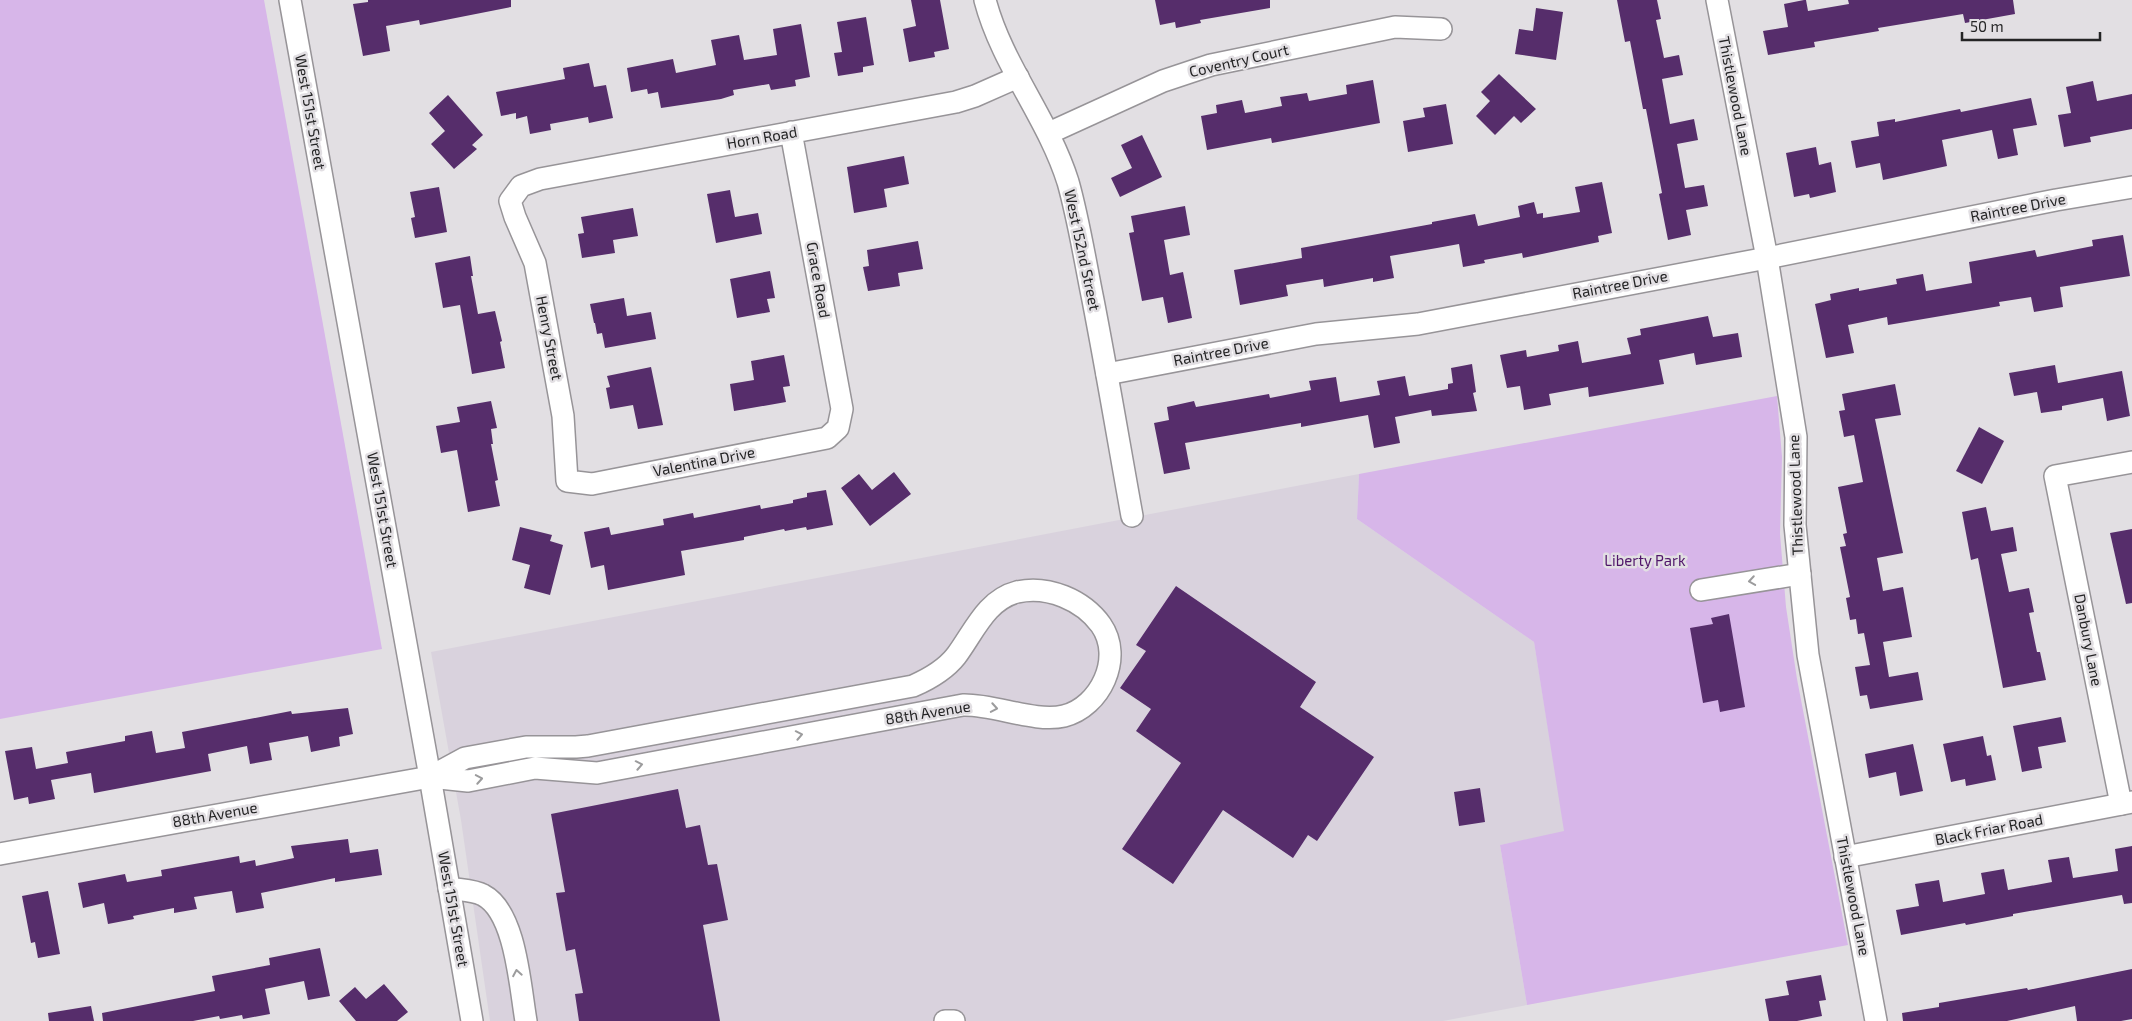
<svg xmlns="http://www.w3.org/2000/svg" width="2132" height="1021" font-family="'Exo 2',sans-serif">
	<rect width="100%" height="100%" fill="#e2dfe3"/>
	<path fill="#d9d2dd" d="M1359 474 1357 519 1534 642 1565 832 1500 845 1527 1005 1443 1021H490L461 820 431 652Z"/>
	<g fill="#d7b6e9">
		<path d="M0 0H264L382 649 0 719Z"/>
		<path d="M1777 396 1782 457 1780 534 1786 607 1797 679 1848 945 1527 1005 1500 845 1564 831 1534 642 1357 519 1359 474Z"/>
	</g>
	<g fill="#562d6b">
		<path d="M368 0H511V7L420 25 419 20 386 26 390 51 363 56 353 4 368 2Z"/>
		<path d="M911 0H940L949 49 934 52 935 57 909 62 903 29 916 26Z"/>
		<path d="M1155 0H1270V8L1200 20 1201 23 1176 28 1175 22 1160 25Z"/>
		<path d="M1617 0H1657L1661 19 1656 20 1664 58 1679 55 1683 75 1662 79 1670 124 1694 119 1698 140 1677 144 1685 188 1704 185 1708 206 1686 210 1691 235 1668 240 1659 194 1662 193 1646 109H1643L1630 41 1625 42Z"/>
		<path d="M1804 0H1806L1808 11 1849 4 1848 0H2013L2015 14 1965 23 1963 14 1878 28 1879 31 1814 42 1815 47 1768 55 1763 31 1788 27 1784 4Z"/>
		<path d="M1536 8 1563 12 1556 60 1515 54 1519 29 1533 31Z"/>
		<path d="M866 17 874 65 863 67V72L838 76 834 53 842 52 837 22Z"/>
		<path d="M801 24 810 77 795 80 796 86 771 90 769 84 733 90 734 95 721 99 661 108 658 92 648 94 647 89 631 92 627 68 673 59 676 73 716 65 711 40 739 35 744 60 777 55 773 29Z"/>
		<path d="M589 63 594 87 606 85 613 118 589 123 588 117 550 124 551 130 530 134 527 116 516 119V113L501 116 496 92 565 79 563 68Z"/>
		<path d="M1499 74 1536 109 1521 123 1514 116 1495 135 1476 116 1490 101 1481 92Z"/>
		<path d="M1373 80 1380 123 1272 143 1271 138 1207 150 1201 116 1217 113 1216 105 1242 100 1245 113 1282 106 1280 97 1307 93 1309 101 1347 94 1346 85Z"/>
		<path d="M2093 81 2097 101 2132 94V129L2090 137 2091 142 2064 147 2058 115 2071 113 2066 87Z"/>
		<path d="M448 95 483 135 472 145 477 149 454 169 431 144 445 131 429 113Z"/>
		<path d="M2031 98 2037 125 2013 129 2018 155 1998 159 1992 130 1942 140 1947 166 1883 180 1880 163 1856 168 1851 141 1879 136 1877 122 1895 119V122L1960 109 1961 112Z"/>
		<path d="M1446 104 1453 144 1408 152 1403 121 1425 117 1423 108Z"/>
		<path d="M1142 135 1162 177 1120 197 1111 178 1132 168 1121 145Z"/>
		<path d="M1816 147 1819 165 1831 162 1836 192 1810 198 1809 194 1794 197 1786 153Z"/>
		<path d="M904 156 909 184 884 189 887 207 854 213 847 167Z"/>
		<path d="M1602 182 1612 233 1598 236 1599 242 1523 258 1522 253 1484 260 1485 263 1463 267 1459 244 1437 248 1390 256 1394 278 1373 282V278L1324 287 1323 279 1286 285 1288 296 1240 305 1234 270 1302 258 1301 248 1432 224V222L1475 214 1478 226 1520 217 1518 206 1534 202 1537 214 1543 213V218L1580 212 1575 187Z"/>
		<path d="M439 187 447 232 415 238 411 218 415 217 410 192Z"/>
		<path d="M730 190 735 217 758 213 762 234 716 243 707 194Z"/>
		<path d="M1185 206 1190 235 1164 240 1170 275 1183 272 1192 318 1168 323 1163 297 1142 301 1129 233 1134 232 1131 216Z"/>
		<path d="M633 208 638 236 613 240 615 253 582 258 578 234 584 233 581 217Z"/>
		<path d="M2123 235 2130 276 2060 287 2063 307 2034 312 2031 297 1999 302 2000 306 1888 325 1887 317 1848 325 1854 353 1826 358 1815 304 1831 300 1830 294 1859 288V291L1897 284 1896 279 1923 274 1926 291 1972 283 1969 262 2035 250 2037 257 2093 246 2092 240Z"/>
		<path d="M918 241 923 269 898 273 900 286 868 291 863 267 869 266 867 250Z"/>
		<path d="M470 256 473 276H471L478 314 495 311 502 341 500 342 505 368 472 374 460 305 443 308 435 263Z"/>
		<path d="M770 271 775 298 767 299 770 312 737 318 730 279Z"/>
		<path d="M624 298 627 316 651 312 656 339 605 348 602 333 597 334 595 323H594L590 304Z"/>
		<path d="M1708 316 1713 337 1738 333 1742 357 1696 365 1694 353 1659 360 1664 384 1589 397 1588 387 1549 394 1551 405 1524 410 1520 386 1507 388 1500 355 1526 350 1527 357 1559 351 1558 345 1578 341 1582 363 1631 354 1627 338 1641 335 1640 329Z"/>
		<path d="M784 355 790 386 783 387 786 402 734 411 730 384 754 380 751 361Z"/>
		<path d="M1472 364 1476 392 1473 393 1477 411 1432 416 1431 410 1395 417 1400 443 1374 448 1368 415 1301 427V423L1185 443 1190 469 1164 474 1154 423 1169 420 1167 407 1194 401 1196 407 1269 394 1270 398 1311 390 1309 381 1336 377 1340 402 1380 395 1377 381 1405 376 1409 396 1448 389V384L1453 383 1451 368Z"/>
		<path d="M2055 365 2058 383 2122 371 2130 416 2107 421 2103 398 2062 406V410L2041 413 2037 392 2014 396 2009 373Z"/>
		<path d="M651 367 663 425 638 429 633 405 610 409 606 388 610 387 607 376Z"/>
		<path d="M1895 384 1901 415 1875 419 1903 553 1877 558 1883 591 1903 587 1912 637 1883 642 1889 677 1918 672 1923 700 1870 709 1867 695 1860 696 1855 667 1870 665 1864 633 1858 634 1856 619 1850 620 1846 598 1850 597 1840 547 1846 546 1843 534 1847 533 1838 487 1863 482 1854 435 1844 437 1839 411 1845 410 1842 394Z"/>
		<path d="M491 401 497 428 491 429 493 444H491L498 480 495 481 500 506 468 512 457 450 441 453 436 426 460 422 457 407Z"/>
		<path d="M1979 427 2004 441 1982 484 1956 471Z"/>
		<path d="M894 472 911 494 870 526 841 488 859 474 872 490Z"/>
		<path d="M826 490 833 525 807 530 806 527 785 531 784 529 744 537V540L681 551 685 575 608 590 604 565 591 568 584 532 609 527 611 535 664 525 663 519 693 513 694 518 760 505 761 509 793 503V500L807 497V493Z"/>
		<path d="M1986 507 1991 531 2013 527 2017 551 2001 554 2009 592 2029 588 2034 612 2029 613 2037 652H2040L2046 680 2003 688 1978 558 1971 560 1962 512Z"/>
		<path d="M520 527 552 535 550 541 563 545 550 595 524 588 530 565 512 560Z"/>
		<path d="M2132 529V603L2126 604 2110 533Z"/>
		<path d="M1176 586 1316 682 1300 707 1374 757 1317 841 1308 835 1293 858 1223 810 1173 884 1122 849 1181 763 1136 731 1151 709 1120 688 1146 651 1136 645Z"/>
		<path d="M1729 614 1745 707 1720 712 1718 700 1703 703 1690 628 1713 624 1711 618Z"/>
		<path d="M348 708 353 734 339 737 340 746 311 752 308 736 269 743 272 760 250 764 247 746 208 754 211 771 94 793 91 773 51 780 55 799 29 804 28 797 14 800 5 751 32 747 36 769 68 763 66 752 125 741V736L152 731 156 753 185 748 182 732 291 711 292 714Z"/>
		<path d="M2061 717 2066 742 2038 747 2042 768 2022 772 2013 726Z"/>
		<path d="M1983 736 1987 756 1991 755 1996 780 1966 786 1965 779 1951 782 1943 744Z"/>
		<path d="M1913 744 1923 791 1900 796 1896 772 1869 778 1865 754Z"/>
		<path d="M1480 788 1485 822 1459 826 1454 792Z"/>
		<path d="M678 789 686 828 700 825 708 865 717 864 728 920 703 925 720 1021H579L575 994 583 993 575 949 566 951 556 893 565 892 551 814Z"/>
		<path d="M348 839 350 853 378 849 382 875 335 882V878L261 893 264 908 236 913 232 891 194 897 197 909 174 913V908L133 916 134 919 108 924 104 903 83 908 78 883 125 874 127 882 162 876 161 870 239 856 240 863 255 860 256 866 294 858 291 846Z"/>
		<path d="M2132 846V903L2124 904 2122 895 2013 914V916L1966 925 1965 923 1901 935 1896 910 1919 906 1915 884 1939 880 1943 902 1985 894 1981 873 2004 869 2008 890 2052 882 2048 860 2069 857 2073 878 2118 871 2115 849Z"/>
		<path d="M48 891 60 954 38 958 35 942 31 943 22 896Z"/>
		<path d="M320 948 330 996 308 1000 304 981 265 989 270 1014 243 1019 242 1015 220 1019 219 1016 193 1021H103L102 1013 215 991 212 976 270 965 269 958Z"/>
		<path d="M2132 969V1019L2121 1021H2077L2075 1006 2007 1021H1903L1902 1013 1939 1007V1003L2027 988 2028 990Z"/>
		<path d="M1821 975 1826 1000 1819 1001 1822 1016 1797 1021H1769L1765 999 1789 995 1786 981Z"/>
		<path d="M384 984 408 1012 397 1021H356L339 1001 355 987 366 999Z"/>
		<path d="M91 1006 94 1021H49L48 1013Z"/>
	</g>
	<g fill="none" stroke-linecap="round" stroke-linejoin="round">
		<defs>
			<g id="minor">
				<path d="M290 0 430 777 472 1021"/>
				<path d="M985 0C1002 65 1048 118 1068 182 1079 221 1085 261 1093 300 1107 372 1119 444 1132 516"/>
				<path d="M1717 0 1767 258 1796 437 1795 525 1808 655 1876 1021"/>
				<path d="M791 132 842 409 838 428 827 438 592 484 567 481 563 416 535 263 515 217 510 201 521 186 540 179 956 102 975 96 1018 77"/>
				<path d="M1049 133 1163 81 1211 65 1395 27 1441 29"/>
				<path d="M1107 374 1316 334 1418 324 1767 258 2056 200 2132 187"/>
				<path d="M1701 590 1800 574"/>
				<path d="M2121 804 2055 476 2132 462"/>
				<path d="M0 854 430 777 468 781 535 768 597 773 963 705C994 704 1035 723 1064 716 1100 707 1124 658 1101 625 1083 600 1048 585 1017 592 986 600 974 632 956 656 945 670 929 679 913 686L588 746 576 747H526L465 758 430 777"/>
				<path d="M1845 857 2132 802"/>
				<path d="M449 888C459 890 474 890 483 895 516 912 520 987 526 1021"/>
				<path d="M945 1021H954"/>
			</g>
		</defs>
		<use href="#minor" stroke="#979498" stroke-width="24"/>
		<use href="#minor" stroke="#fff" stroke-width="21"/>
	</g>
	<defs><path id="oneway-chevron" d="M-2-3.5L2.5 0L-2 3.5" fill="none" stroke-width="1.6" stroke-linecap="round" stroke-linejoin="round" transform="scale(1.25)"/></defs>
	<g stroke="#9c9c9d">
		<use href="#oneway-chevron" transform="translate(1752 581) rotate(171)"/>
		<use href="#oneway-chevron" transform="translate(994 708) rotate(10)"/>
		<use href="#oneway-chevron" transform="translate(799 735) rotate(-11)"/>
		<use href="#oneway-chevron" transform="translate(639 765) rotate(-11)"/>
		<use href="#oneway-chevron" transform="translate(479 779) rotate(-10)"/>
		<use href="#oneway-chevron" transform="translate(517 973) rotate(-100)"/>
	</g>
	<g text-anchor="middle" stroke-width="5" stroke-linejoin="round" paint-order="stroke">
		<g font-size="15" fill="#242425" stroke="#e2dfe3">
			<text transform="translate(1239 61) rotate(-13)" y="5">Coventry Court</text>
			<text transform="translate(1735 96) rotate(79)" y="5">Thistlewood Lane</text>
			<text transform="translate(310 112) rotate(80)" y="5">West 151st Street</text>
			<text transform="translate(762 138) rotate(-10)" y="5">Horn Road</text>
			<text transform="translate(2018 208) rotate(-11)" y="5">Raintree Drive</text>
			<text transform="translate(1082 250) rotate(78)" y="5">West 152nd Street</text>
			<text transform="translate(818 280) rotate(80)" y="5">Grace Road</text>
			<text transform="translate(1620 285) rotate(-11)" y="5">Raintree Drive</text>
			<text transform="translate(549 338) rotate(79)" y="5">Henry Street</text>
			<text transform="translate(1221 352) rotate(-11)" y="5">Raintree Drive</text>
			<text transform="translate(704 462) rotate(-11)" y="5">Valentina Drive</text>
			<text transform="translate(1796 495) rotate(-92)" y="5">Thistlewood Lane</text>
			<text transform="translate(382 510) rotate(80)" y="5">West 151st Street</text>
			<text transform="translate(2088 640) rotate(79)" y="5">Danbury Lane</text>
			<text transform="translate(928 713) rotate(-9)" y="5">88th Avenue</text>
			<text transform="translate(215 815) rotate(-10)" y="5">88th Avenue</text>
			<text transform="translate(1989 830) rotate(-11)" y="5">Black Friar Road</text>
			<text transform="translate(1853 896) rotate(79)" y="5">Thistlewood Lane</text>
			<text transform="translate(453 909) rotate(80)" y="5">West 151st Street</text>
		</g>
		<g font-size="15" fill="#50166a" stroke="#e2dfe3">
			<text x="1645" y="566">Liberty Park</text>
		</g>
	</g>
	<path d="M1962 32v8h138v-8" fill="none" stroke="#242425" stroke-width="2.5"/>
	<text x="1970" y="32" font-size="15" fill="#242425" stroke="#e2dfe3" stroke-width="4" paint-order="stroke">50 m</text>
</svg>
